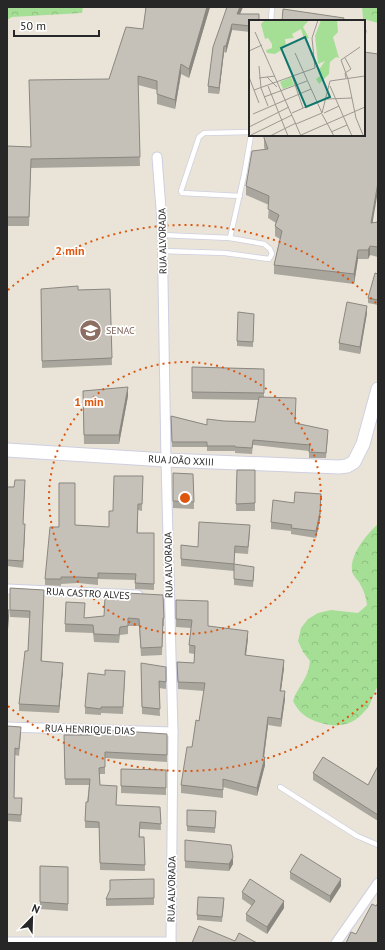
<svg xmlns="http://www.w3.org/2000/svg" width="385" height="950" font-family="'PT Sans',sans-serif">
	<defs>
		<pattern id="forest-crowns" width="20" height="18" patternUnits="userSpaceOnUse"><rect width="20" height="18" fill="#a5df96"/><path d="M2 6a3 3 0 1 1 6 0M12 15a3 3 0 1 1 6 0" fill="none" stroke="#8ebf81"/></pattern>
	</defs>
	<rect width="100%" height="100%" fill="#eae4d8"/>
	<g fill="url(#forest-crowns)">
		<path d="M7 7H83L82 13 12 17 7 20Z"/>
		<path d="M362 7H378V23L363 19Z"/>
		<path d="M378 524V686C374 692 372 700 369 706 356 724 341 729 321 723 307 719 299 713 293 701 299 684 308 680 310 661L303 652 298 641 301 628 308 619 318 613 331 610 358 613 367 605C366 597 364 591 360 584 359 581 355 578 353 574 347 557 367 534 378 524Z"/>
	</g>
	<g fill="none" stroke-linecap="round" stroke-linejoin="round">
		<defs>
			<g id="lane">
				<path d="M271 21 272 7"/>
				<path d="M240 196 182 193 181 191 199 137 204 133 250 132"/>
				<path d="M162 235 230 238 264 244 270 249 272 254 269 259 225 253 163 251"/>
				<path d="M230 238 244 175 251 135"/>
				<path d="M280 787 357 836 378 845"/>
			</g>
			<g id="street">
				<path d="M157 157 162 222 166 460 173 732 171 943"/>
				<path d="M7 589 138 595"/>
				<path d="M7 727 173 732"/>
				<path d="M7 942H171"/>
				<path d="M336 943 378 883"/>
			</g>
			<path id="secondary" d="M7 450 166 460 339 467 347 466 354 462 363 444 378 389"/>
		</defs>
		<use href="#lane" stroke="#cecfe0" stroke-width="6"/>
		<use href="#street" stroke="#cecfe0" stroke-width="11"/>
		<use href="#secondary" stroke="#cecfe0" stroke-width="15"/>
		<use href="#lane" stroke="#fff" stroke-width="4.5"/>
		<use href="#street" stroke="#fff" stroke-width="9"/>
		<use href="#secondary" stroke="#fff" stroke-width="13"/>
	</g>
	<g fill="#a9a69e">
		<path d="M210 7 189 78 181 74 175 109 157 104V90L138 85 140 166 31 168 29 226H7V146L31 147 109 79 143 29Z"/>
		<path d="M227 7H243L240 14 250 21V32L232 30 226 53 224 52 219 94 208 93V86Z"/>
		<path d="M364 29 366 39 365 52 373 223 378 222V257L370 255 368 259H358L354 284 274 274V265L280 239 275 236V226L276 223 268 218 269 205 246 195V186L265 150 264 147V138Z"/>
		<path d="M378 274V305L368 303V298Z"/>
		<path d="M41 289 78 290 110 289 112 365 42 368Z"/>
		<path d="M367 313 360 354 339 350V343Z"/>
		<path d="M254 314 253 347 237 346V341Z"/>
		<path d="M192 367 264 369V397L295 423 328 436 326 458H309V451L253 445 252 454 235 453V451H207V447H172L171 416 207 425 224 421 255 422 258 400 192 399Z"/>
		<path d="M83 391 128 396 119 444H84Z"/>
		<path d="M237 470H255V511H236Z"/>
		<path d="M173 473 193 474 194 509 173 508Z"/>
		<path d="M143 476 142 511 138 510V533H154V590L135 589V580L98 579V585L78 583 61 584V586L45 585V579L59 527 75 525 109 527 113 511Z"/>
		<path d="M25 486 23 524 25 531 23 568 7 566V487Z"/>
		<path d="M321 501 320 519 316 538 291 534V531L271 529V522L294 503Z"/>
		<path d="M250 532 248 554 235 553 234 565 254 573 253 587 234 585V571L181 566V545L198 547Z"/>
		<path d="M10 588 44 590 42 661 63 670 59 713 19 711V704L28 651 30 618 10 617Z"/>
		<path d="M176 600 208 626 248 638 246 655 284 668 281 691 285 699 281 727 268 725 264 757 265 765 257 796 223 787V798L181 793V785L199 721 204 691 178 689 177 662 194 663V654L189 653V645L191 628 176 627Z"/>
		<path d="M85 618H164V626H163L162 655 141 656 139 626H128V634L120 635 119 643 94 642 93 633 65 632V624Z"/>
		<path d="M166 667V689L159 688 160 716 142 714 141 670Z"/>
		<path d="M105 675 125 677 123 714 101 713V715L85 714V707Z"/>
		<path d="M7 726 21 733 19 756 15 755 14 798 22 805 21 822 7 821Z"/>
		<path d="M167 734V762L105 758V774H100V785L116 806 160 807 161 830 140 829V837H144L145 871 100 870 99 828H85V821L89 785H65L64 735Z"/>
		<path d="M378 766V821L313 780V773L368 785Z"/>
		<path d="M121 769 166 770V795L121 793Z"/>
		<path d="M187 810 216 811 215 833 187 831Z"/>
		<path d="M185 840 233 864 229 871 185 868Z"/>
		<path d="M40 866 68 867V911L40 909Z"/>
		<path d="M290 872 341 886 330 903 290 879Z"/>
		<path d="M154 879V905L106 906V899Z"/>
		<path d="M242 892 284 908 267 934 246 921V914L252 906 242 899Z"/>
		<path d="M224 903 222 922 197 920V915Z"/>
	</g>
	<g fill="#8a8781">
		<path d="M207 7H210L189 78V69Z"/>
		<path d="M240 7H243L237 21V14Z"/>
		<path d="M232 24V30L226 53V46Z"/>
		<path d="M366 30V39L364 56V47Z"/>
		<path d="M224 46V52L219 94V88Z"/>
		<path d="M181 64V74L175 109V100Z"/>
		<path d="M378 182V191L371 232V223Z"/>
		<path d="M370 246V255L368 259V250Z"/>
		<path d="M358 250V259L354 284V274Z"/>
		<path d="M367 306V313L360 354V347Z"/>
		<path d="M128 387V396L119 444V435Z"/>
		<path d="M321 494 320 519 316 538V531Z"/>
		<path d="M25 524V531L23 568V561Z"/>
		<path d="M248 631V638L245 663V655Z"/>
		<path d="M284 660V668L280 698V691Z"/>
		<path d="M63 663V670L59 713V706Z"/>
		<path d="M285 691V699L281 727V719Z"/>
		<path d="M268 717V725L263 765V757Z"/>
		<path d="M265 757V765L257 796V788Z"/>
		<path d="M233 857V864L229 871V864Z"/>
		<path d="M341 879V886L330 903V896Z"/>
		<path d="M284 901V908L267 934V927Z"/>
	</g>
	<g fill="#c5c1b8" stroke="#8a8781">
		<path d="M146 7H207L189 69 181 64 175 100 157 94V81L138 76 140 157 31 159 29 217H7V146L31 147 29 80 109 79 126 27 143 29Z"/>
		<path d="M227 7H240L237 14H259V21H250V26L232 24 226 46H224L219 88 208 86 213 47Z"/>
		<path d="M283 9 344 18 343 21H282Z"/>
		<path d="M364 29 366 30 364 47Z"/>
		<path d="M364 52 378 54V182L371 223 378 222V247L370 246 368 250H358L354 274 274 265 282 231 275 226 279 215 268 209 269 196 246 186 252 151 268 149 264 138V135H364Z"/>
		<path d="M375 273 378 274V300L368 298Z"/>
		<path d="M78 286V290L110 289 112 358 42 361 41 289Z"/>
		<path d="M347 302 367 306 360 347 339 343Z"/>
		<path d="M238 312 254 314 253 342 237 341Z"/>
		<path d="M192 367 264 369V393L192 392Z"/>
		<path d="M128 387 119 435H84L83 391Z"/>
		<path d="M259 397 296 398 295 423 328 430 326 453 309 452 310 445 253 440 252 448 235 447V446H207V442H172L171 416 207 425V419L224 421 255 422Z"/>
		<path d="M237 470H255V503L236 504Z"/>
		<path d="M173 473 193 474 194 502 173 501Z"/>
		<path d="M114 476H143L142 504H138L137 533H154V584L135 583 136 574 98 573V578L78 577H61V579H45L50 527H59V483H75V525L109 527V511H113Z"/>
		<path d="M15 480H25L23 524H25L23 561 7 560V487H14Z"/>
		<path d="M295 492 321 494 320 513 316 531 291 528 292 525 271 522 273 500 294 503Z"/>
		<path d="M199 522 250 525 248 547 235 546 234 564 181 559V545L198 547Z"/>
		<path d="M234 564 254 567 253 581 234 579Z"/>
		<path d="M10 588 44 590 41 661 63 663 59 706 19 704 25 651H28L30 611 10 610Z"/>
		<path d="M126 593 163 595 164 618H163L162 647 141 648 139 619 128 618V626L120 627 119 635 94 634 93 625 65 624 66 602 85 603 84 618 104 616 105 597H126Z"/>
		<path d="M176 600 208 601V626L248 631 245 655 284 660 280 691H285L281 719 268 717 263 757H265L257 788 223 779V790L181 785 187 747H192L196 720 199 721 205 683 178 682 177 662 194 663 195 646 189 645 192 620 176 619Z"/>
		<path d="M7 610H9L7 637Z"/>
		<path d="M141 663 166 667V682L159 681 160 709 142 707Z"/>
		<path d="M105 670 125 671 123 707H101V709L85 707 88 673 105 675Z"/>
		<path d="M7 726 21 727 19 749 15 748 14 798H22L21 815 7 814Z"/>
		<path d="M91 729 167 734V755L105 752V767L99 768 100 785 117 786 116 805 160 807 161 824 140 822 139 837H144L145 865 100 863 99 822 85 821 86 802H88L90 779H65L64 735H91Z"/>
		<path d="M323 757 368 785 378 766V815L313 773Z"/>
		<path d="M121 769 166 770V788L121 786Z"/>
		<path d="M187 810 216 811 215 828 187 826Z"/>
		<path d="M185 840 231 845 233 857 229 864 185 861Z"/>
		<path d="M301 854 341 879 330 896 290 872Z"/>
		<path d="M40 866 68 867V904L40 902Z"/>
		<path d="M154 879V898L106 899 110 890V880Z"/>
		<path d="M250 879 284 901 267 927 246 914 255 901 242 892Z"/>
		<path d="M198 897 224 898 222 917 197 915Z"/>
		<path d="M378 903V943H346L351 932 356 934 372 904 376 906Z"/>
		<path d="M199 926 235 941 239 933 257 943H192Z"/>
	</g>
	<g fill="none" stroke="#de560d" stroke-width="2" stroke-dasharray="2 4">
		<circle cx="185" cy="498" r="136"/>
		<path d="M376 693A273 273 0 0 1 8 706M8 290A273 273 0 0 1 376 303"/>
	</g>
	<defs>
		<symbol id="university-disc" viewBox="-11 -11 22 22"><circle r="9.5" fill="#8d6e63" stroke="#fff"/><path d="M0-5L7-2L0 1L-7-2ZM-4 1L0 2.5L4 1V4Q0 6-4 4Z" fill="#fff"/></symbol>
	</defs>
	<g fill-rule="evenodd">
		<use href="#university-disc" x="78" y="318" width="25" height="25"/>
	</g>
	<g text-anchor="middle" stroke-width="3.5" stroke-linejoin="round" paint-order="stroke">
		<g font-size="10" fill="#272727" stroke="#fff">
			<text transform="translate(162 241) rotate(-91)" y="4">RUA ALVORADA</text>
			<text transform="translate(181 460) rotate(3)" y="4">RUA JOÃO XXIII</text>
			<text transform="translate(168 565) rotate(-91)" y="4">RUA ALVORADA</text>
			<text transform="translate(88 593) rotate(3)" y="4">RUA CASTRO ALVES</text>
			<text transform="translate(90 729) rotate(2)" y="4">RUA HENRIQUE DIAS</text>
			<text transform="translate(171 889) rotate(-89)" y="4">RUA ALVORADA</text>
		</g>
		<g font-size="10" fill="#785e54" stroke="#fff" text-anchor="start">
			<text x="106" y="334">SENAC</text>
		</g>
	</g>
	<g transform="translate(249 20)">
		<rect width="116" height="116" fill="#eae4d8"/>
		<path d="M16 0H60L54 7 60 18 55 19 52 9 43 14 45 18 36 19 37 26 31 31 26 34 18 33 17 30 23 28V24L19 18 16 19 12 4ZM72 0H88L89 12 84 17 90 38 87 37 81 42 80 54 70 64 67 59 71 56 69 51 76 41 69 44 66 16Z" fill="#a5df96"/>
		<path d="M42 57 45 65 34 69 31 62Z" fill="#a5df96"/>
		<path fill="none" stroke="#9c9891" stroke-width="1" d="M6 12 52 116M111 27 92 40 99 59 107 98 114 115M0 31 13 25M46 33 73 93M96 38 102 49 96 53 97 58M10 46 12 68 19 86M43 56 54 88M0 57 10 83M18 57 28 67M10 58 26 56M19 66 39 116M81 66 103 116M5 70 66 48 63 18 69 0M15 77 58 61M78 79 103 78M43 93 68 82M73 93 81 61 116 56M75 93 90 86M4 94 62 69M73 94 85 116M47 104 73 93M0 107 40 87M82 112 98 105M2 115 43 95M52 115 116 87M21 116 47 103"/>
		<path fill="#0f766e" fill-opacity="0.15" stroke="#0f766e" stroke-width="2" d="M56 17 81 77 57 87 32 28Z"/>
		<rect width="116" height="116" fill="none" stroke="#272727" stroke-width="2"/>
	</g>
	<circle cx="185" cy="498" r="6" fill="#de560d" stroke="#fff" stroke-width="2"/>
	<g font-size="12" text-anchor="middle" font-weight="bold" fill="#de560d" stroke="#fff" stroke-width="3.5" stroke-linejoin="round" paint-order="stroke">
		<text x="70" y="255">2 min</text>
		<text x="89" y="406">1 min</text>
	</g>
	<rect width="385" height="950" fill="none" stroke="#272727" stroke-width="16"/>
	<g transform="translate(32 918) rotate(23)" stroke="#ffffff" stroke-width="3" paint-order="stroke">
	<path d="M0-3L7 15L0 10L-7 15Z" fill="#272727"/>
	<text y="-6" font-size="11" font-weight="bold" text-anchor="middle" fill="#272727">N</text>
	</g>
	<path d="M14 30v6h85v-6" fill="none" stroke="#272727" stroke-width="2"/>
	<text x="20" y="30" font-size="12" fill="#272727" stroke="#ffffff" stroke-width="3" paint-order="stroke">50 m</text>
</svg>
